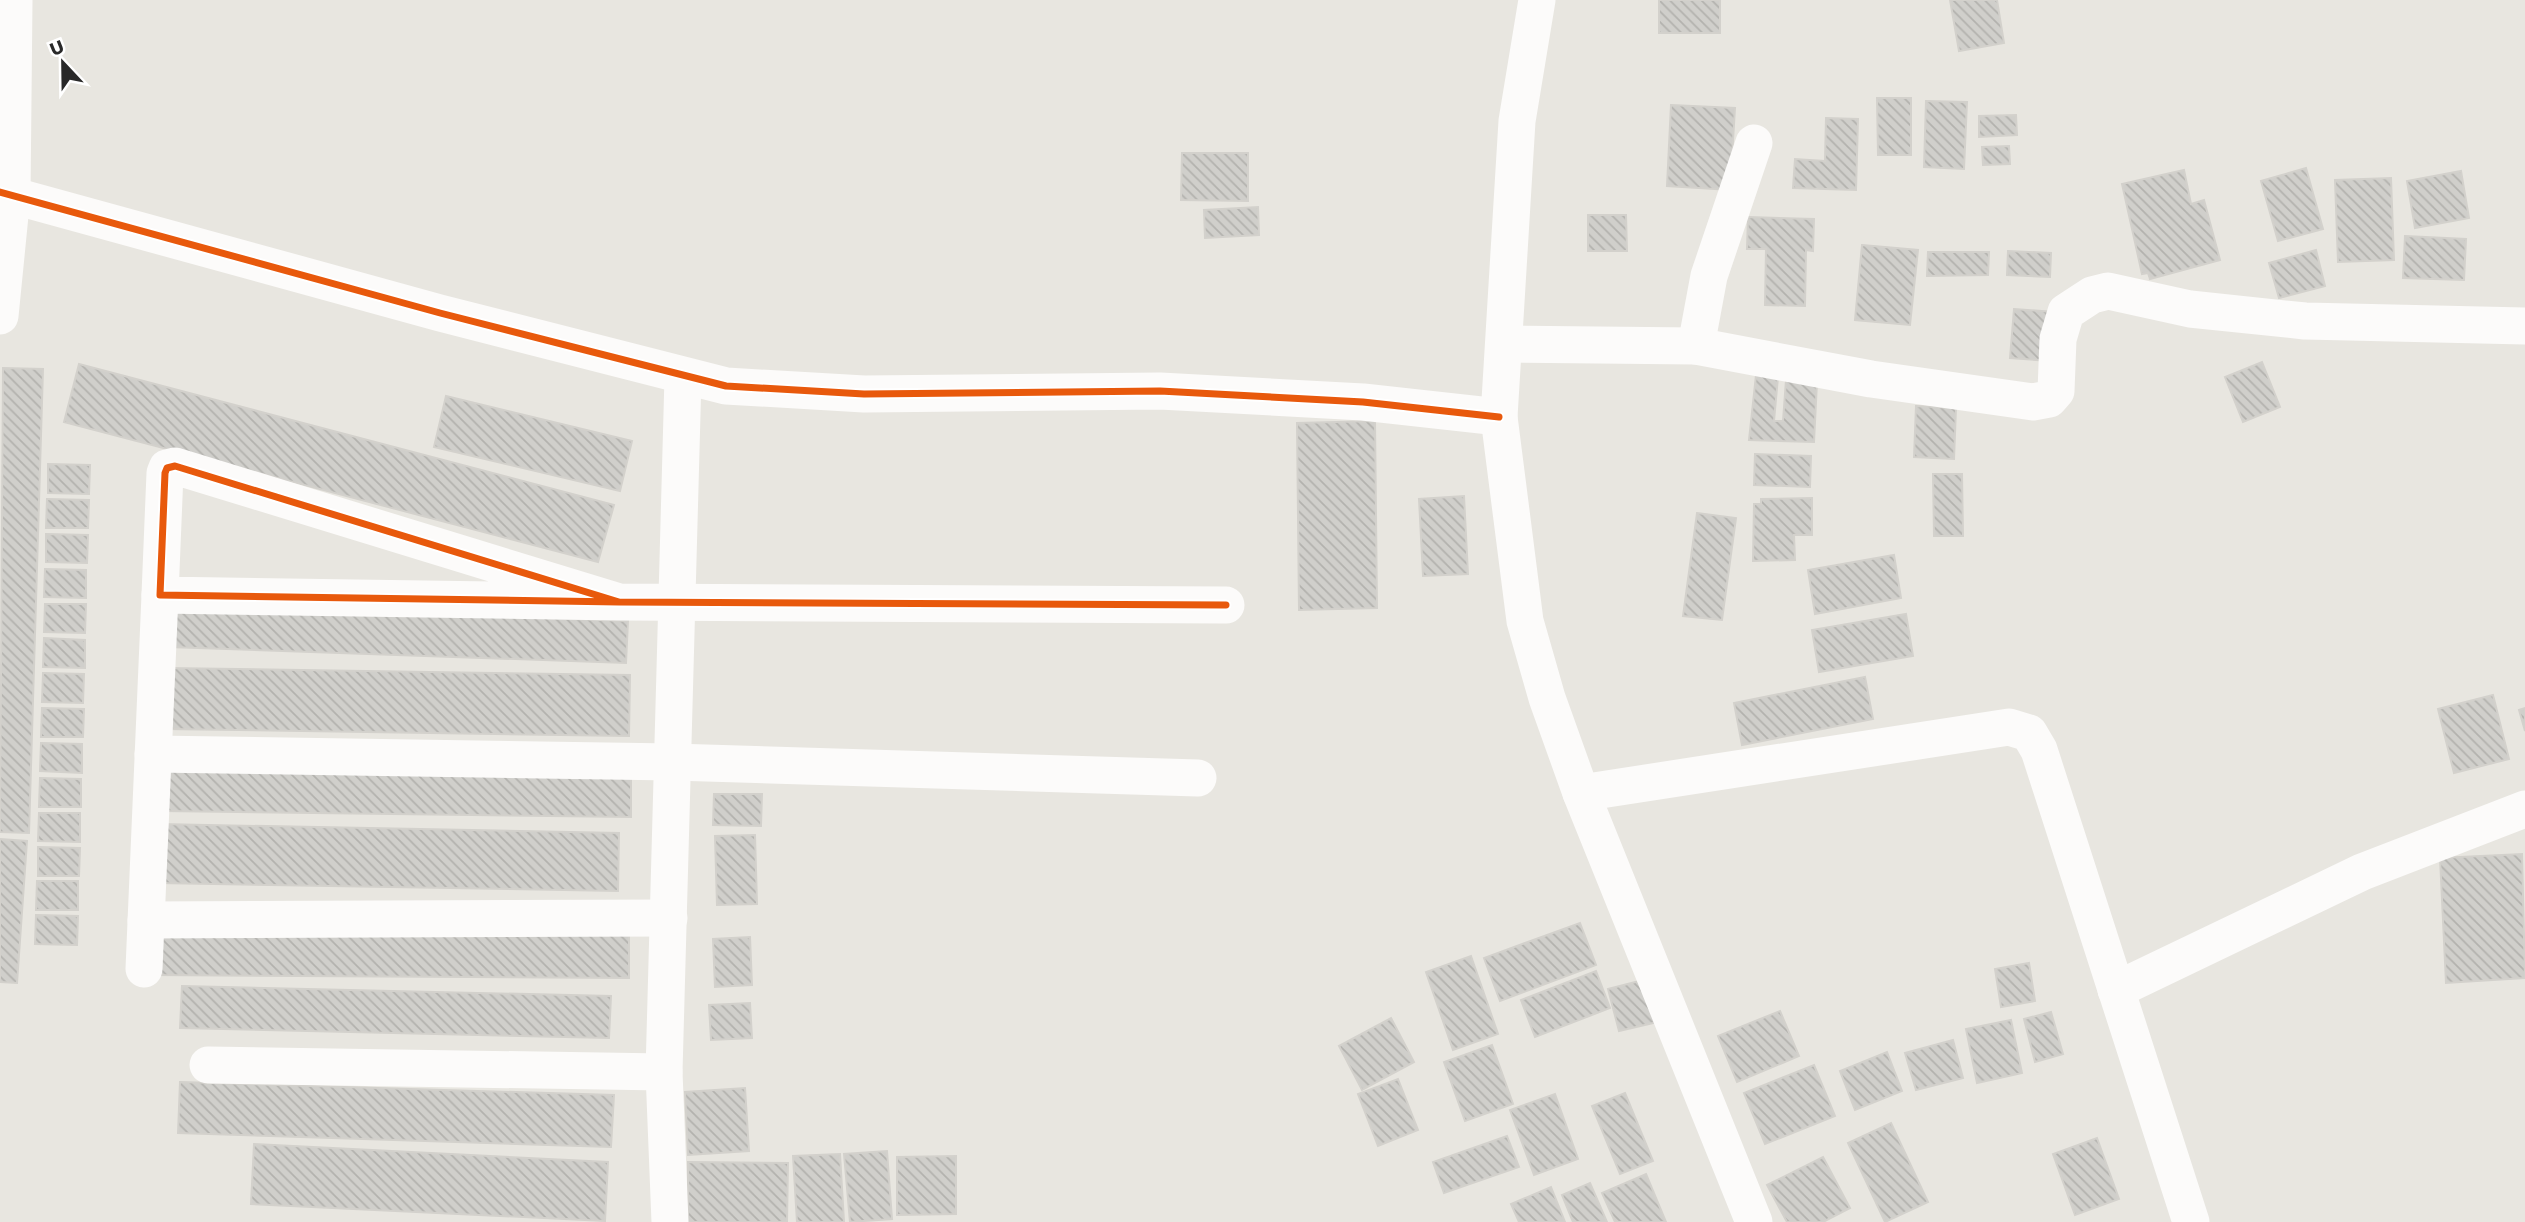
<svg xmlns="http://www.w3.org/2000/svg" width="2525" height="1222" font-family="'Work Sans',sans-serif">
	<defs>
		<pattern id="building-back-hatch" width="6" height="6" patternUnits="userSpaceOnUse" patternTransform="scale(1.75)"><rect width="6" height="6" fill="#d0cfcb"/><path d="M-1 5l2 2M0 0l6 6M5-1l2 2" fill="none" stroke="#b3b2ae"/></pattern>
	</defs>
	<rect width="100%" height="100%" fill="#e8e6e0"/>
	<g fill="url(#building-back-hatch)" stroke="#d3d1cc" stroke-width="2">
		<rect x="1659" y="0" width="61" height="33"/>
		<path d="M1950 0H1997L2004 43 1959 51Z"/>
		<path d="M1877 98H1911V155H1878Z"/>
		<path d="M1926 101 1967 102 1964 169 1924 167Z"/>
		<path d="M1671 105 1735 108 1730 190 1667 186Z"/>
		<path d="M2016 115 2017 135 1979 137V116Z"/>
		<path d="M1826 118 1858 119 1856 190 1793 188 1795 159 1825 161Z"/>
		<path d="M2009 146 2010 164 1983 165 1982 147Z"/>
		<path d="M1182 153H1248V201L1181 200Z"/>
		<path d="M2306 168 2323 229 2278 241 2261 181Z"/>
		<path d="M2184 170 2191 204 2204 200 2220 260 2150 279 2148 273 2142 274 2122 184Z"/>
		<path d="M2461 171 2469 218 2415 228 2407 181Z"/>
		<path d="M2391 178 2394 260 2338 262 2335 180Z"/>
		<path d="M1258 207 1259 235 1205 238 1204 210Z"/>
		<path d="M1588 215H1626L1627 251H1588Z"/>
		<path d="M1748 217 1814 219 1813 251 1806 250 1805 306 1765 305 1766 249H1747Z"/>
		<path d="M2405 236 2466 239 2464 280 2403 278Z"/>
		<path d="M1862 245 1918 250 1910 325 1855 320Z"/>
		<path d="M2316 250 2325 286 2279 298 2269 263Z"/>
		<path d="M2008 251 2051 253 2050 277 2007 275Z"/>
		<path d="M1928 252H1989L1988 275 1927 276Z"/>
		<path d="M2014 309 2054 312 2050 361 2010 358Z"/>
		<path d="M2262 362 2280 407 2243 422 2225 377Z"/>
		<path d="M79 364 614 505 598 562 64 422Z"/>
		<path d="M3 368 43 369 29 833 0 832Z"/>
		<path d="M1756 375 1778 377 1774 421H1783L1786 380 1817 382 1814 442 1749 440Z"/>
		<path d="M446 396 632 441 620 491 434 447Z"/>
		<path d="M1916 406 1956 408 1954 459 1914 457Z"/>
		<path d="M1375 421 1377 608 1299 610 1297 423Z"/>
		<path d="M1755 454 1811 456 1810 487 1754 485Z"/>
		<path d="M48 464 90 465 89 494 48 493Z"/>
		<path d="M1933 474H1962L1963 536H1934Z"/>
		<path d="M1464 496 1468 574 1423 576 1419 499Z"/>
		<path d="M1812 498V535H1794L1795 560 1753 561 1754 504H1761V499Z"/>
		<path d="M47 499 89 500 88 528H46Z"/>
		<path d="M1697 513 1736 518 1722 620 1683 616Z"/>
		<path d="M46 534 88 535 87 563 46 562Z"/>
		<path d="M1894 555 1901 598 1815 614 1808 570Z"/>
		<path d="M45 569 86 570V598L44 597Z"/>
		<path d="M45 604H86L85 633 44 632Z"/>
		<path d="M171 605 628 621 626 663 169 647Z"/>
		<path d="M1906 614 1913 656 1819 672 1812 630Z"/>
		<path d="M44 638 85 640V668L43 667Z"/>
		<path d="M166 668 630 675 629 736 165 729Z"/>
		<path d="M43 673 84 674 83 703 42 702Z"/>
		<path d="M1865 677 1873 719 1742 745 1734 703Z"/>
		<path d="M2493 695 2509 759 2454 773 2438 709Z"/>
		<path d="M42 708 84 709 83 737H41Z"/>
		<path d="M2525 708V731L2519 710Z"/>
		<path d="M41 743 82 744V773L40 771Z"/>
		<path d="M164 767 631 773V817L163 811Z"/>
		<path d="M40 778 81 779V807H39Z"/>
		<path d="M714 794H762L761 826 713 825Z"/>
		<path d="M39 813H80V842L38 841Z"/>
		<path d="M159 824 619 833 618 891 158 883Z"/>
		<path d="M755 835 757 904 717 905 715 836Z"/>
		<path d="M0 839 27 841 17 983 0 982Z"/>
		<path d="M38 847 80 848 79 876H38Z"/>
		<path d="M2522 854 2525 978 2446 983 2440 858Z"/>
		<path d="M37 881H78V910H36Z"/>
		<path d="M36 915 78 916 77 945 35 944Z"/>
		<path d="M1580 923 1596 965 1500 1001 1484 958Z"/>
		<path d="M154 930 629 933V978L153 975Z"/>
		<path d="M750 937 752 985 715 987 713 939Z"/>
		<path d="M1471 956 1498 1034 1453 1050 1426 972Z"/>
		<path d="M2029 963 2035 1001 2001 1007 1995 969Z"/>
		<path d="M1596 971 1610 1008 1535 1037 1521 1000Z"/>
		<path d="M1651 978 1662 1021 1619 1031 1608 989Z"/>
		<path d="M182 986 611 996 609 1038 180 1028Z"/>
		<path d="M750 1003 752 1038 711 1040 709 1005Z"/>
		<path d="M1780 1011 1799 1056 1737 1082 1718 1036Z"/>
		<path d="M2051 1012 2063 1054 2035 1062 2024 1019Z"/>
		<path d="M1391 1018 1414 1062 1362 1090 1339 1046Z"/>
		<path d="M2011 1020 2022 1073 1977 1083 1966 1029Z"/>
		<path d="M1953 1040 1963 1078 1916 1090 1905 1053Z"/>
		<path d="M1492 1045 1513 1104 1465 1121 1444 1062Z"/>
		<path d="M1887 1052 1902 1091 1855 1110 1840 1071Z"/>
		<path d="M1814 1065 1835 1116 1765 1144 1744 1093Z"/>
		<path d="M1398 1079 1418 1130 1378 1146 1358 1094Z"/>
		<path d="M180 1082 614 1095 611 1147 178 1133Z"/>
		<path d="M745 1088 749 1151 688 1155 685 1092Z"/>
		<path d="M1625 1093 1653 1161 1620 1174 1592 1106Z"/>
		<path d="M1555 1094 1578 1159 1534 1175 1510 1110Z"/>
		<path d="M1891 1123 1928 1202 1885 1222 1848 1143Z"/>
		<path d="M1507 1136 1519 1167 1444 1193 1433 1162Z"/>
		<path d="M2097 1138 2119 1199 2075 1215 2053 1154Z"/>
		<path d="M254 1144 608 1162 605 1221 251 1204Z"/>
		<path d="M887 1151 892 1219 850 1222 844 1154Z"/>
		<path d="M840 1154 844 1222H797L793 1156Z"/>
		<path d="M956 1156V1214L897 1215V1157Z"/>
		<path d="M1823 1157 1850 1208 1823 1222H1787L1767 1185Z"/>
		<path d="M688 1162 788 1163 787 1222H688Z"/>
		<path d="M1646 1174 1666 1222H1615L1602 1193Z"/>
		<path d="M1590 1183 1607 1222H1573L1562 1195Z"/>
		<path d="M1551 1187 1565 1222H1519L1511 1204Z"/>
	</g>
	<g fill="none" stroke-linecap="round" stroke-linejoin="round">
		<g stroke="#fcfbfa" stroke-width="37">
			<path d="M1537 0 1517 121 1499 417 1525 621 1547 698 1581 793 1754 1222"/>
			<path d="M0 192 440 313 726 386 864 394 1160 391 1363 402 1499 417"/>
			<path d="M0 316 12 195 14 0"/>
			<path d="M1505 344 1696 346 1871 379 2033 402 2049 399 2056 391 2058 339 2066 312 2092 295 2108 291 2190 309 2305 321 2525 326"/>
			<path d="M1696 346 1709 276 1754 143"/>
			<path d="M619 602 175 466 167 468 165 473 160 595 619 602 1226 605"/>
			<path d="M153 754 673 762 1198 778"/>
			<path d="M1581 793 2009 727 2029 733 2039 750 2191 1222"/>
			<path d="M146 920 669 918"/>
			<path d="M144 969 160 595"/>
			<path d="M2116 990 2362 872 2525 809"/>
			<path d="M208 1065 664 1072"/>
			<path d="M670 1222 664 1072 683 377"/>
		</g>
		<defs>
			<g id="cycleway">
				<path d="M0 192 440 313 726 386 864 394 1160 391 1363 402 1499 417"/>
				<path d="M619 602 175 466 167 468 165 473 160 595 619 602 1226 605"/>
			</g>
		</defs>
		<use href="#cycleway" stroke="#fff" stroke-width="11"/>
		<use href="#cycleway" stroke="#e8590c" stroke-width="7"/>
	</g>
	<g transform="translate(63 63) rotate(338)" stroke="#ffffff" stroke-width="5" paint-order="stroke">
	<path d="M0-5L12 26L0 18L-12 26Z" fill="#292929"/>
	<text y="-10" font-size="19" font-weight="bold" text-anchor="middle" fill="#292929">U</text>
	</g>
</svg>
